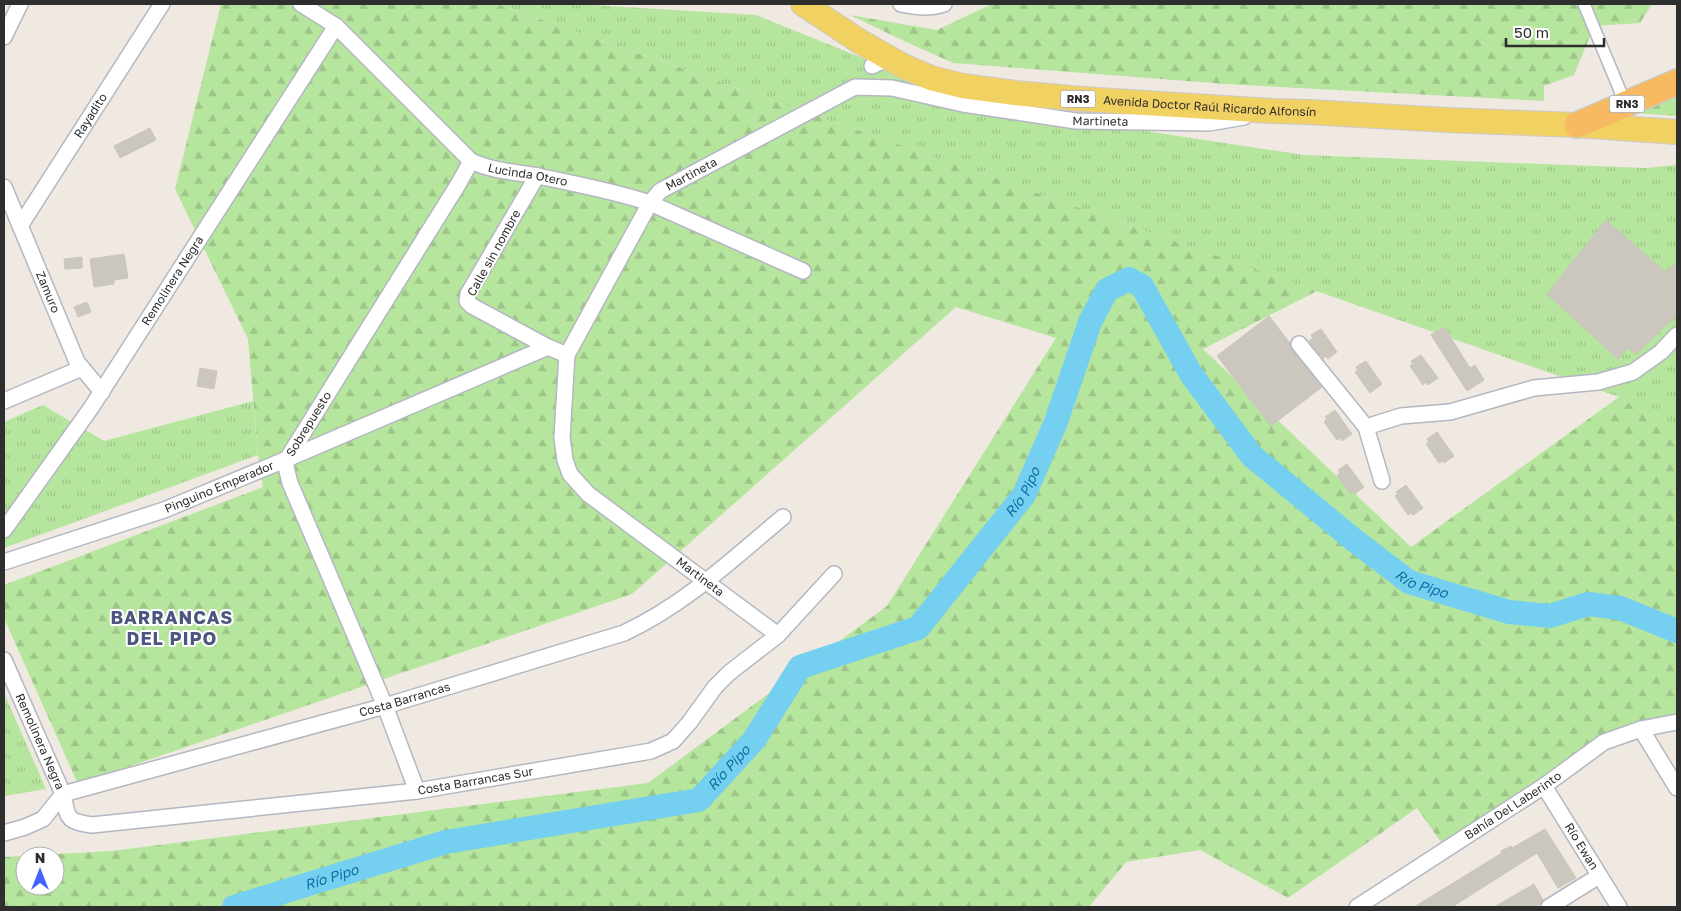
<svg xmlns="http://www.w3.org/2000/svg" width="1681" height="911" font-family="'Golos Text',sans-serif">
	<defs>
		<pattern id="grass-tufts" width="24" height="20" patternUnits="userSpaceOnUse" patternTransform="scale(1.25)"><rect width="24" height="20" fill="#b6e59e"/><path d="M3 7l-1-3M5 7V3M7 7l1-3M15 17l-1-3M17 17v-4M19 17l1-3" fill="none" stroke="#9dc588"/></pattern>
		<pattern id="forest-firs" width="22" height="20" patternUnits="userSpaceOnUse" patternTransform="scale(1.25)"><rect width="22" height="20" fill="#b6e59e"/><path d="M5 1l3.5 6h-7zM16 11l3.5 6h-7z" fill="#9dc588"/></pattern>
	</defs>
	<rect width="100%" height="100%" fill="#efe9e1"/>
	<g fill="url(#grass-tufts)">
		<path d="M497 4H576L756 15 982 106 1304 155 1646 168 1677 165V433L1619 397Z"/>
		<path d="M253 401 258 455 4 548V422L43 405 104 441Z"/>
		<path d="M4 693 46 789 4 796Z"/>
	</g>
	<g fill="url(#forest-firs)" fill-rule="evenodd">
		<path d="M221 4H497L1317 291 1203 349 1411 547 1619 397 1677 433V714L1628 725 1601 739 1443 845 1417 808 1288 898 1200 850 1126 862 1089 907H4V857L111 851 648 783 887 606 1056 338 956 307 632 594 78 784 4 618V585L263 487 258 455 248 339 175 189ZM25 856H55V886H25Z"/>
		<path d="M992 4H1652L1640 23 1594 26 1574 75 1544 86V101L1225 84 953 63 902 40 850 15 937 30Z"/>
		<path d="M1677 96V116L1636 113Z"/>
	</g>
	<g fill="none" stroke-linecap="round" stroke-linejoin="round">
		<path stroke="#75cff0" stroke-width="24" id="s1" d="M234 907 446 842 699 800 754 740 800 667 918 628 1024 495 1056 422 1090 322 1107 290 1129 279 1142 286 1191 374 1252 456 1354 540 1409 582 1509 612 1550 616 1588 604 1620 608 1677 631"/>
	</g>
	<g fill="#cbc7bf" stroke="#cbc5ba">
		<path d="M150 128 156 140 120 158 114 146Z"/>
		<path d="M1606 220 1665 272 1677 262V315L1636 354 1628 348 1618 359 1547 294Z"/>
		<path d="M124 254 128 278 114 280V284L94 287 90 259Z"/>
		<path d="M82 257V268L65 269 64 259Z"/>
		<path d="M87 302 91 312 78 317 74 307Z"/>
		<path d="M1269 316 1290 343 1292 350 1322 387 1271 426 1217 356Z"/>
		<path d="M1444 327 1470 368 1475 365 1484 380 1467 391 1431 335Z"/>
		<path d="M1321 329 1337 352 1328 359 1326 356 1323 359 1309 341 1313 338 1311 335Z"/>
		<path d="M1421 355 1438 378 1428 385 1426 382 1423 385 1410 366 1413 364 1411 361Z"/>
		<path d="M1366 361 1382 384 1370 393 1355 372 1358 370 1356 367Z"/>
		<path d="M200 368 217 371 214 389 197 386Z"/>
		<path d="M1335 410 1352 434 1342 441 1340 438 1337 440 1324 422 1327 419 1325 417Z"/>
		<path d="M1437 432 1454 456 1444 463 1442 461 1439 463 1426 444 1429 442 1427 439Z"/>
		<path d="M1347 464 1364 487 1355 494 1353 492 1350 494 1337 475 1340 473 1338 470Z"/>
		<path d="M1406 485 1423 508 1413 515 1411 513 1408 515 1395 496 1398 494 1396 492Z"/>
		<path d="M1545 829 1576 878 1558 888 1537 853 1452 907H1414L1502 853 1501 851 1511 846 1512 848Z"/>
		<path d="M1534 884 1543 900 1540 904 1534 907H1494Z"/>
	</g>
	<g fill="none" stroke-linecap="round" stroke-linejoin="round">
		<defs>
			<path id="pedestrian" d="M1584 4 1626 105"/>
			<g id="minor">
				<path id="s2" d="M301 4 336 26 471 161C492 171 515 172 538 176 575 184 614 191 650 203L803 271"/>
				<path d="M901 4C916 7 929 9 944 4"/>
				<path d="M4 37 20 4"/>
				<path d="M872 66 889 58"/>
				<path d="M537 176 468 294 467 301 472 306 548 347"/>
				<path id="s3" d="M4 187 77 362 102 392"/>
				<path id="s4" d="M20 226 162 4"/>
				<path d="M1299 344 1366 427 1401 416 1450 412 1534 388 1598 382 1633 372 1661 352 1677 335"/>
				<path d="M4 401 82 368"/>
				<path d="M1366 427 1382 481"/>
				<path id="s5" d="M4 530 91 408 336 26"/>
				<path id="s6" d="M4 562 164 510 287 459 548 347 567 355"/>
				<path id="s7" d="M778 635 588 494 570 474 565 460 562 437 567 355 650 203 660 191 855 87 892 88 963 104 1076 121 1209 123 1244 117"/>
				<path id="s8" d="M4 660 63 794C68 819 66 821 92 825L417 791 651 751 673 741 689 723 715 687 729 673 778 635 834 574"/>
				<path d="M1641 729 1677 788"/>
				<path id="s9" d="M1544 786 1619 907"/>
				<path id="s10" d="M417 791 385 706 290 483 286 467 287 459 459 183 471 161"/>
				<path id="s11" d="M4 833 25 827 43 819 63 794 385 706 624 633C684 605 733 559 783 517"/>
				<path id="s12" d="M1357 907 1544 786 1604 742 1641 729 1677 722"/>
				<path d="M1549 907 1599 876"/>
			</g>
			<g id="primary">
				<path id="s13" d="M803 4 859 41 903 66 931 78 963 86 1015 93 1082 99 1272 111 1308 112 1446 120 1577 125 1677 132"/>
			</g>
			<path id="trunk" d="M1577 125 1677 82"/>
		</defs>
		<use href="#pedestrian" stroke="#b4b7c1" stroke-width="14"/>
		<use href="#minor" stroke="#b4b7c1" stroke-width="18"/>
		<use href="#primary" stroke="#c9c9c9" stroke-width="26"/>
		<use href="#trunk" stroke="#c9c9c9" stroke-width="28"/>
		<use href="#pedestrian" stroke="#fff" stroke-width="11"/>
		<use href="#minor" stroke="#fff" stroke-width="15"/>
		<use href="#primary" stroke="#f2d163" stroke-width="24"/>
		<use href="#trunk" stroke="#f8ba60" stroke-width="25"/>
	</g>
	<g text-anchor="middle" stroke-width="4" stroke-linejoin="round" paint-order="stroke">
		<g fill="#fff" stroke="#6d6d6d" stroke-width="1">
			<rect x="1060.5" y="90.5" width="35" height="17" rx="4"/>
			<rect x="1609.5" y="95.5" width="35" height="17" rx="4"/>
		</g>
		<g font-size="11" font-weight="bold" fill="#2e2e2e">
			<text x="1078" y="103">RN3</text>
			<text x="1627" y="108">RN3</text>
		</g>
		<g font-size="12" fill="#2e2e2e" stroke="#fff">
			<text dy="4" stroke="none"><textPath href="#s13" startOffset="429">Avenida Doctor Raúl Ricardo Alfonsín</textPath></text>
			<text dy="4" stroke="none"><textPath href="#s4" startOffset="131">Rayadito</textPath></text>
			<text dy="4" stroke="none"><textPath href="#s7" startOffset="1042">Martineta</textPath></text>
			<text dy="4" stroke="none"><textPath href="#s2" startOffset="291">Lucinda Otero</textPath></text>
			<text dy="4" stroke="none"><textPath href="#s7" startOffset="608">Martineta</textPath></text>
			<text transform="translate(494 253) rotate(-61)" y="4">Calle sin nombre</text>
			<text dy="4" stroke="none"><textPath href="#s5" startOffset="301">Remolinera Negra</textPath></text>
			<text dy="4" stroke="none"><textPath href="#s3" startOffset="114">Zamuro</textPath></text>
			<text dy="4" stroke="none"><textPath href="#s10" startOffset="399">Sobrepuesto</textPath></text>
			<text dy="4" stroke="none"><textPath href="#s6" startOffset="228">Pinguino Emperador</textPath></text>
			<text transform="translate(700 577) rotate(37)" y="4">Martineta</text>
			<text dy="4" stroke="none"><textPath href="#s11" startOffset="428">Costa Barrancas</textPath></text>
			<text dy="4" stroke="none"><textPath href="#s8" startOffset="89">Remolinera Negra</textPath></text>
			<text dy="4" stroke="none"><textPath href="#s8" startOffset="581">Costa Barrancas Sur</textPath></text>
			<text dy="4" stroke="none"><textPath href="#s12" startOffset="186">Bahía Del Laberinto</textPath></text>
			<text dy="4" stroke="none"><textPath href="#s9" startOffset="71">Río Ewan</textPath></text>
		</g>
		<g font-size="14" font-style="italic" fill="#0d6fa3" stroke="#fff">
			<text dy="5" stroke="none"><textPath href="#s1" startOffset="942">Río Pipo</textPath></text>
			<text dy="5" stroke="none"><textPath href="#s1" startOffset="1618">Río Pipo</textPath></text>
			<text dy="5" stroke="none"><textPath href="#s1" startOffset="522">Río Pipo</textPath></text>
			<text dy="5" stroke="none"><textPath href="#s1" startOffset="102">Río Pipo</textPath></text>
		</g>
		<g font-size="18" font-weight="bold" letter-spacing="1" fill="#4d5680" stroke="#fff">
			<text x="172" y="624">BARRANCAS<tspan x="172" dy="21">DEL PIPO</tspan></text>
		</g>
	</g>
	<rect width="1681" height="911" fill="none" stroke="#2e2e2e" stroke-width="10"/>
	<g transform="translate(40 871)"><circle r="24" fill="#ffffff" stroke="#ababab"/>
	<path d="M0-4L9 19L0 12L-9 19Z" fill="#4264fb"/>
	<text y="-8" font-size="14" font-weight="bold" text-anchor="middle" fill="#2e2e2e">N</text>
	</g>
	<path d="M1506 38v8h98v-8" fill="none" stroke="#2e2e2e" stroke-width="2.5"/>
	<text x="1514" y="38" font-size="15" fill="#2e2e2e" stroke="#ffffff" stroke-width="4" paint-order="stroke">50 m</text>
</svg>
